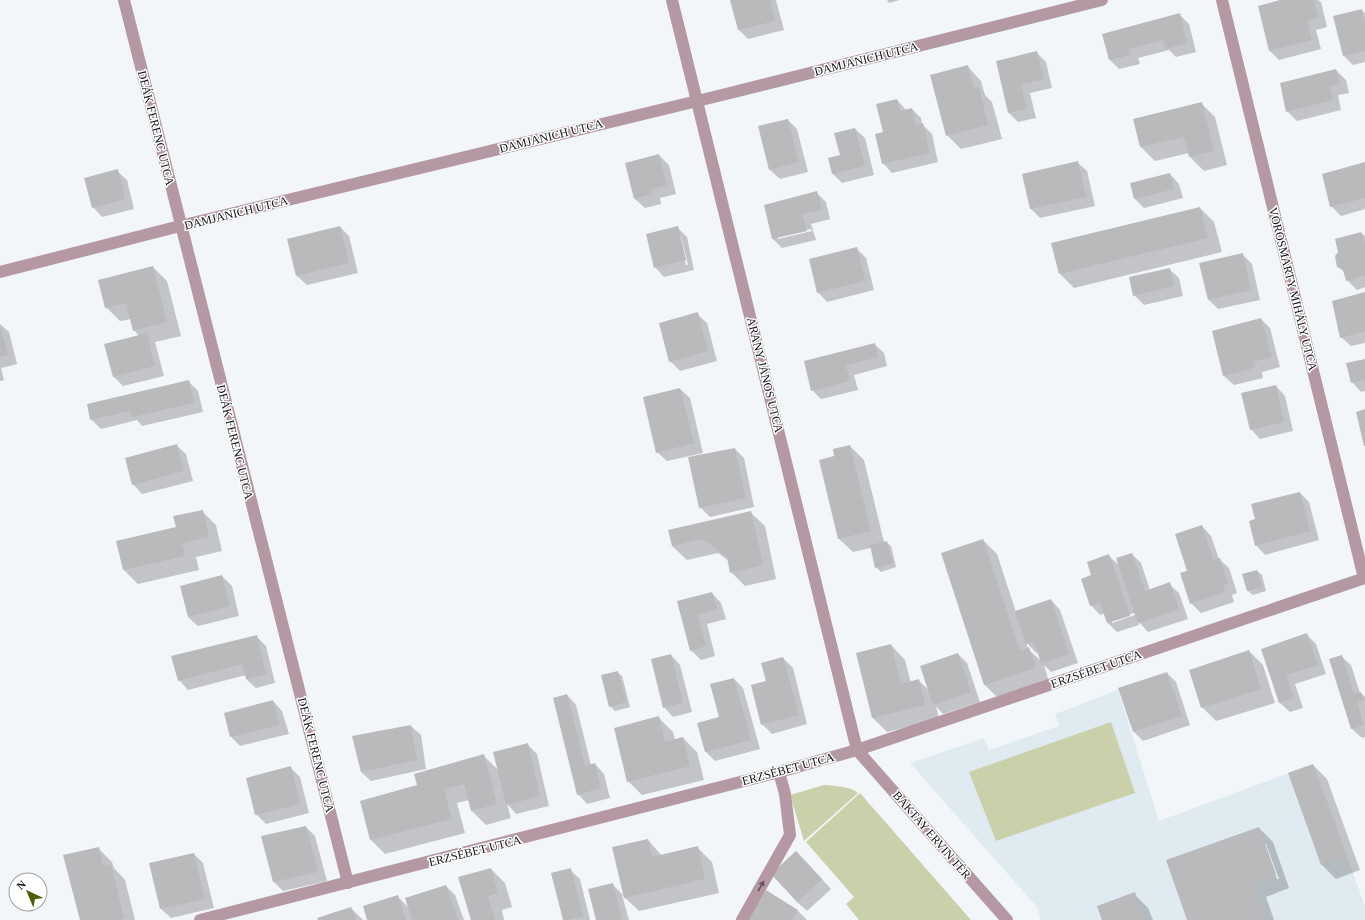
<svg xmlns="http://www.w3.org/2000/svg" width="1365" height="920" font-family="'Times New Roman',serif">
	<rect width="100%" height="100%" fill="#f3f6f9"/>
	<path fill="#e0eaf1" d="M1118 690 1159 821 1313 764 1365 906V920H1041L1037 907 910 763 984 738 989 750 1059 726 1055 714Z"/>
	<g fill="#cad1aa">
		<path d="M1111 722 1135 793 996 841 969 772Z"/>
		<path d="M824 785C835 786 850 786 858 793L804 841 790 795Z"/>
		<path d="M860 793 971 920H859L846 904 854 897 806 842Z"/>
	</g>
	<g fill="#0003" fill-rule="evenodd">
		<path d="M731 0H776L784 30 748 39 739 30Z"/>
		<path d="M887 0H900L889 3Z"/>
		<path d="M1284 0H1318L1321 2 1327 27 1316 30 1321 49 1279 60 1270 51 1259 7Z"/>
		<path d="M1361 10 1365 13V62L1353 65 1344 56Z"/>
		<path d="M1180 15 1189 24 1196 52 1176 57 1169 50 1138 58 1140 64 1119 69 1110 60 1103 35Z"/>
		<path d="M1036 52 1046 62 1052 88 1030 93 1036 118 1018 122 1009 113 997 62Z"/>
		<path d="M967 66 981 81 985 95 992 102 1002 139 961 149 947 135Z"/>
		<path d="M1336 70 1346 80 1349 93 1338 95 1341 110 1297 121 1287 111Z"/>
		<path d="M897 100 906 110 912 109 921 118 922 124 932 134 938 162 892 173 883 163 884 133Z"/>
		<path d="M1201 103 1215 117 1227 165 1204 171 1190 157 1189 153 1155 161 1141 147 1134 119Z"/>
		<path d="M788 120 797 129 808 172 780 179 770 170Z"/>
		<path d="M855 129 865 138 874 175 842 183 833 174Z"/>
		<path d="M659 155 669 165 676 194 660 198 661 204 645 208 635 199Z"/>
		<path d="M1077 162 1087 171 1095 206 1040 218 1031 209 1023 174Z"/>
		<path d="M1365 163V209L1341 216 1331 206Z"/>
		<path d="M117 171 127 180 134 209 102 217 93 207Z"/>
		<path d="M1170 174 1179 184 1183 198 1144 208 1134 198Z"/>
		<path d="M817 193 826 202 830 219 811 224 816 240 782 248 773 239 765 205ZM811 229 812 231 778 239V237Z"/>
		<path d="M1200 208 1214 222 1222 252 1074 288 1060 274Z"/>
		<path d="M340 227 349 236 358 273 307 285 297 276 288 240Z"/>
		<path d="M677 227 687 237 694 270 664 277 655 267ZM679 237H681L688 265H686Z"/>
		<path d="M1361 233 1365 236V287L1357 290 1347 280 1345 273 1338 266Z"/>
		<path d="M856 248 866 258 874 290 827 302 818 292Z"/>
		<path d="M1242 254 1252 264 1260 300 1218 309 1209 300 1200 264Z"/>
		<path d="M153 267 167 281 181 336 155 342 164 376 123 386 114 377 106 344 139 336 134 330 131 319 120 321 106 307Z"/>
		<path d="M1169 269 1179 278 1183 296 1144 305 1134 295Z"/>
		<path d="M1365 293V343L1351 346 1341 337Z"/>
		<path d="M697 314 707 323 717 361 680 371 670 361Z"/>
		<path d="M1261 319 1270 328 1280 367 1262 372 1263 378 1234 385 1224 376 1213 331Z"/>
		<path d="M0 324 9 332 17 364 1 368 4 380 0 381Z"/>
		<path d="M874 344 884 353 887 366 854 375 858 390 821 399 812 390Z"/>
		<path d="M1365 360V391L1361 392 1352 382Z"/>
		<path d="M189 382 198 391 203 412 142 426 137 420 101 429 91 419Z"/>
		<path d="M1276 386 1285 396 1293 431 1260 439 1251 429Z"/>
		<path d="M680 389 690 398 703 453 667 461 657 452Z"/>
		<path d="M176 445 186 454 193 481 142 494 133 484Z"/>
		<path d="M850 446 864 460 884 542H886L891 546 896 567 881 572 876 567 871 548 853 552 838 538 835 457Z"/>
		<path d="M735 449 744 458 754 507 710 517 700 507Z"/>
		<path d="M1300 493 1309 502 1319 540 1265 555 1256 545 1257 520Z"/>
		<path d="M202 511 216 525 222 551 196 557 199 570 138 584 124 570 117 541 177 528Z"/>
		<path d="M750 512 765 526 776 579 745 586 731 572 729 561 718 553 687 560 672 546Z"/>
		<path d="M1202 526 1211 536 1219 559 1229 568 1237 593 1232 595 1234 602 1201 613 1191 603 1188 571Z"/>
		<path d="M983 540 997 554 1016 612 1051 600 1060 610 1078 663 1051 672 1044 665 1049 682 999 699 985 685 942 554ZM1026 642 1036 653 1039 652 1041 661 1028 649Z"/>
		<path d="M1132 554 1141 563 1150 590 1169 584 1179 593 1188 619 1148 632 1138 621 1139 625 1117 632 1108 623 1105 613 1100 615 1091 605 1093 576 1109 556 1120 566ZM1134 613 1135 615 1112 623V621Z"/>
		<path d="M1257 571 1262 575 1266 591 1253 595 1248 591 1243 575Z"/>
		<path d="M222 576 232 586 239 616 198 626 188 617Z"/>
		<path d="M712 593 721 603 726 619 707 624 715 656 701 660 691 650 679 602Z"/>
		<path d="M1307 635 1316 644 1326 674 1295 684 1303 708 1290 712 1280 703 1262 650Z"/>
		<path d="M256 636 266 646 275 683 256 688 246 679V675L188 690 179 680Z"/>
		<path d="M891 645 905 660 911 683 919 681 930 691 958 654 967 663 980 702 943 714 936 706 939 719 887 732 873 718Z"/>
		<path d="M1249 651 1263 665 1275 703 1216 721 1202 707Z"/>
		<path d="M671 655 680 665 692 712 673 717 664 707Z"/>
		<path d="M1341 656 1351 665 1360 693H1361L1365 697V737L1362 738 1352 729 1330 659Z"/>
		<path d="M783 658 793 668 807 724 772 734 762 724 767 682Z"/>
		<path d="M617 672 622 676 630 707 615 711 610 706Z"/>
		<path d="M1167 673 1176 682 1190 725 1143 741 1134 732Z"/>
		<path d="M734 679 743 688 760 749 715 761 706 752 699 724 720 718Z"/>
		<path d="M567 695 576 705 591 765 595 764 604 774 610 798 587 804 578 794Z"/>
		<path d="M273 701 282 711 289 734 240 746 231 737Z"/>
		<path d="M659 718 673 732 675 740 683 738 697 752 704 780 642 795 628 781Z"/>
		<path d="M411 726 421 735 426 769 371 781 361 772 353 737Z"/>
		<path d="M527 744 537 754 549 806 516 814 507 804 511 818 486 825 472 811 469 800 457 803 465 833 385 854 371 840 361 801 418 786 483 755 499 771Z"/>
		<path d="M1313 765 1327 779 1360 870 1336 879 1322 865 1289 774Z"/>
		<path d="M290 767 300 777 309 813 266 824 256 814Z"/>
		<path d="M306 827 315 836 327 881 283 891 274 882 262 837Z"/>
		<path d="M1259 828 1273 842 1289 888 1266 897 1274 920H1188ZM1264 844H1266L1279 879H1277Z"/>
		<path d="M648 840 662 856 698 848 712 862 719 893 639 911 622 895 629 920H597L612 884 624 896Z"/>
		<path d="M98 848 112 862 114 868 125 880 135 920H81Z"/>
		<path d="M194 854 203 863 214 908 171 918 161 909Z"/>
		<path d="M805 861 831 889 807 911 797 902Z"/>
		<path d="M491 869 505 883 512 907 502 910 504 920H472Z"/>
		<path d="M570 870 580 879 590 920H564Z"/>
		<path d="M446 886 455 895 464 920H368L398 897 409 908Z"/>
		<path d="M767 892 798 911 807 920H749Z"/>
		<path d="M1134 894 1148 908 1153 920H1103Z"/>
		<path d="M351 908 363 920H319Z"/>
	</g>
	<g fill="#bababd">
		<path d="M730 0H770L775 21 738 30Z"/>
		<path d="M1280 0H1314L1318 18 1307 21 1312 40 1269 51 1258 6Z"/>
		<path d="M1362 9 1365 23V51L1343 56 1333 16Z"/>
		<path d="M1180 13 1187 43 1166 49 1163 40 1129 49 1131 55 1109 60 1102 34Z"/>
		<path d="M1037 51 1044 79 1021 84 1027 109 1008 113 996 61Z"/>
		<path d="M968 65 974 88 979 87 988 125 946 136 930 75Z"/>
		<path d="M1336 69 1340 84 1329 86 1333 100 1286 112 1280 83Z"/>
		<path d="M897 99 900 111 912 108 916 125 923 123 930 153 882 164 875 134 883 132 876 104Z"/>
		<path d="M1202 102 1214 151 1189 157 1184 137 1140 147 1133 119Z"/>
		<path d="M788 119 799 162 769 170 758 126Z"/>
		<path d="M855 128 865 166 832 174 828 158 840 155 834 133Z"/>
		<path d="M659 154 667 185 651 189 652 194 634 199 625 163Z"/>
		<path d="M1078 161 1086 197 1030 209 1022 174Z"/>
		<path d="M1365 162V198L1330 207 1322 174Z"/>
		<path d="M118 169 125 199 92 208 84 178Z"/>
		<path d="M1170 173 1174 189 1134 199 1130 183Z"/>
		<path d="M817 191 822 210 802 214 807 231 772 239 764 205Z"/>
		<path d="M1200 207 1208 238 1059 274 1051 243Z"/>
		<path d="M340 226 349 263 296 276 287 239Z"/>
		<path d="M678 226 686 260 654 268 646 234Z"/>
		<path d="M1361 232 1365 244V275L1346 281 1343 270 1337 267 1335 256 1338 252 1335 239Z"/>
		<path d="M857 247 865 281 817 293 809 259Z"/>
		<path d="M1243 253 1251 290 1208 300 1199 263Z"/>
		<path d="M153 266 167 322 133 331 126 303 105 308 98 280Z"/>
		<path d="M1170 268 1174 286 1133 296 1129 277Z"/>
		<path d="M1365 292V331L1340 338 1332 301Z"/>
		<path d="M698 312 708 351 669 362 659 323Z"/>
		<path d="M1261 318 1272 357 1253 362 1254 368 1223 376 1212 331Z"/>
		<path d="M0 326 8 355 0 357Z"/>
		<path d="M147 333 155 366 113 377 104 344Z"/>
		<path d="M875 343 878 357 846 365 850 381 811 391 804 361Z"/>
		<path d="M1365 359V383L1364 380 1351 383 1346 363Z"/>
		<path d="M189 380 194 403 132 417 130 411 90 420 87 404Z"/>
		<path d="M1276 385 1284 422 1250 430 1241 393Z"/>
		<path d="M680 388 694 443 656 453 643 397Z"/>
		<path d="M1365 409V446H1364L1356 412Z"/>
		<path d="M177 444 184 471 132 485 125 458Z"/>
		<path d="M850 445 871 531 838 539 819 460 834 456 833 449Z"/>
		<path d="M735 448 746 498 699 508 688 457Z"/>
		<path d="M1300 492 1310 531 1255 546 1249 521 1255 519 1251 504Z"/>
		<path d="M203 510 209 537 182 543 185 556 123 570 116 541 176 527 173 516Z"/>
		<path d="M751 511 763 565 730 573 727 557 703 539 672 546 668 530Z"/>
		<path d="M1202 525 1213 560 1220 558 1228 584 1223 585 1225 592 1190 604 1180 573 1187 571 1175 534Z"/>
		<path d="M983 539 1020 651 1029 647 1036 668 984 685 941 553Z"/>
		<path d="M887 541 893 563 875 568 870 545Z"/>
		<path d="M1132 553 1145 591 1170 582 1179 609 1138 623 1116 558Z"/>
		<path d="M1109 554 1130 616 1107 623 1100 603 1090 606 1081 579 1091 575 1087 562Z"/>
		<path d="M1257 570 1263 587 1247 591 1242 574Z"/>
		<path d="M222 575 230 606 188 617 180 586Z"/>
		<path d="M712 592 717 609 698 615 706 646 690 651 677 601Z"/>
		<path d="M1051 599 1069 654 1041 663 1034 642 1026 644 1015 611Z"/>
		<path d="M1307 633 1318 665 1286 675 1294 698 1279 703 1261 649Z"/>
		<path d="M257 635 266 674 246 679 242 664 178 681 171 656Z"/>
		<path d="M891 644 901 684 919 679 925 705 872 718 856 653Z"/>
		<path d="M1249 650 1261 689 1201 708 1189 670Z"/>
		<path d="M958 653 971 692 933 705 920 666Z"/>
		<path d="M671 654 683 703 663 708 651 659Z"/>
		<path d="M1342 655 1354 694 1361 692 1364 700 1357 702 1364 725 1351 729 1329 659Z"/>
		<path d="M783 657 799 715 761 725 751 685 766 681 761 663Z"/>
		<path d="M618 671 626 702 609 707 601 675Z"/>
		<path d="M1167 672 1182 716 1133 732 1118 688Z"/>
		<path d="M734 678 751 740 705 752 697 723 719 717 710 684Z"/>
		<path d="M567 694 585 766 595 763 601 788 577 795 553 698Z"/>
		<path d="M273 700 280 725 230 737 224 713Z"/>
		<path d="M659 716 665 742 683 737 690 766 627 782 614 728Z"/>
		<path d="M411 725 417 760 361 772 352 736Z"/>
		<path d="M528 743 540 796 506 805 493 752Z"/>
		<path d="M484 754 497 804 471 811 464 784 444 789 452 819 370 840 360 801 417 785 414 774Z"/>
		<path d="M1313 764 1347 856 1321 865 1288 773Z"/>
		<path d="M291 766 300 804 255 815 246 778Z"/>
		<path d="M306 826 318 872 273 882 261 836Z"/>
		<path d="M1259 827 1276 874 1253 883 1266 920H1187L1166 860Z"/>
		<path d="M648 839 652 857 698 846 705 879 624 898 612 847Z"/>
		<path d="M99 847 103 866 111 864 124 918 116 920H80L63 855Z"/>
		<path d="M796 851 822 879 797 902 771 874Z"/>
		<path d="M194 853 205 899 160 909 149 863Z"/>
		<path d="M491 868 498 893 488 896 495 920H471L458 877Z"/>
		<path d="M571 868 583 916 568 920H563L551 873Z"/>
		<path d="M613 883 622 920H596L588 889Z"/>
		<path d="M446 885 458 920H412L405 898Z"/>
		<path d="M766 890 798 910 792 920H748Z"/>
		<path d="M1135 892 1144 920H1102L1097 906Z"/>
		<path d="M398 895 406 920H367L363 906Z"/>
		<path d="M351 907 356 920H318L317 918Z"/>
	</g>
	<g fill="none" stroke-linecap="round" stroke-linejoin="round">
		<g stroke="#b498a3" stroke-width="12">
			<path d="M124 0 348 883"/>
			<path d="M672 0 857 750 1007 920"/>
			<path d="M1222 0 1364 578"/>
			<path d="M0 272 180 226 722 95 1102 0"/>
			<path d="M200 920 779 772 857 750 1365 578"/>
			<path d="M742 920 790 835 785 794 779 772"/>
		</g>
	</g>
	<defs><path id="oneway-solid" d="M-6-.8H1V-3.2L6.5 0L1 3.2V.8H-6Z"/></defs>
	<use fill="#62545a" href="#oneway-solid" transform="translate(761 886) rotate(-61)"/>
	<g text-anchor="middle" stroke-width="3" stroke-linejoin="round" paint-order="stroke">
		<g font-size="12" fill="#101112" stroke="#fff">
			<text transform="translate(866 59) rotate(-14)" y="4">DAMJANICH UTCA</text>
			<text transform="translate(156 128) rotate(76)" y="4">DEÁK FERENC UTCA</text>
			<text transform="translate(551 136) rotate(-14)" y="4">DAMJANICH UTCA</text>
			<text transform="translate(236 213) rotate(-14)" y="4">DAMJANICH UTCA</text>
			<text transform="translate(1293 289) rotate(76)" y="4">VÖRÖSMARTY MIHÁLY UTCA</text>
			<text transform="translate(765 375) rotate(76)" y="4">ARANY JÁNOS UTCA</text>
			<text transform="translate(235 442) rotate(76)" y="4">DEÁK FERENC UTCA</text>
			<text transform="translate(1096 669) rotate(-19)" y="4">ERZSÉBET UTCA</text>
			<text transform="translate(316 755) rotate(76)" y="4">DEÁK FERENC UTCA</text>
			<text transform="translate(788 769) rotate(-15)" y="4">ERZSÉBET UTCA</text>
			<text transform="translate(932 835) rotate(49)" y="4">BAKTAY ERVIN TÉR</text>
			<text transform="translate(475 851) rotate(-14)" y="4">ERZSÉBET UTCA</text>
		</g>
	</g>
	<g transform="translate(28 892) rotate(316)"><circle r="19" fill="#ffffff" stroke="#9fa0a0"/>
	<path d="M0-3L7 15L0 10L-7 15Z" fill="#4c5f04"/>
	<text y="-6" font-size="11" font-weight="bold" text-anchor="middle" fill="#101112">N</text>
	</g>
</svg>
